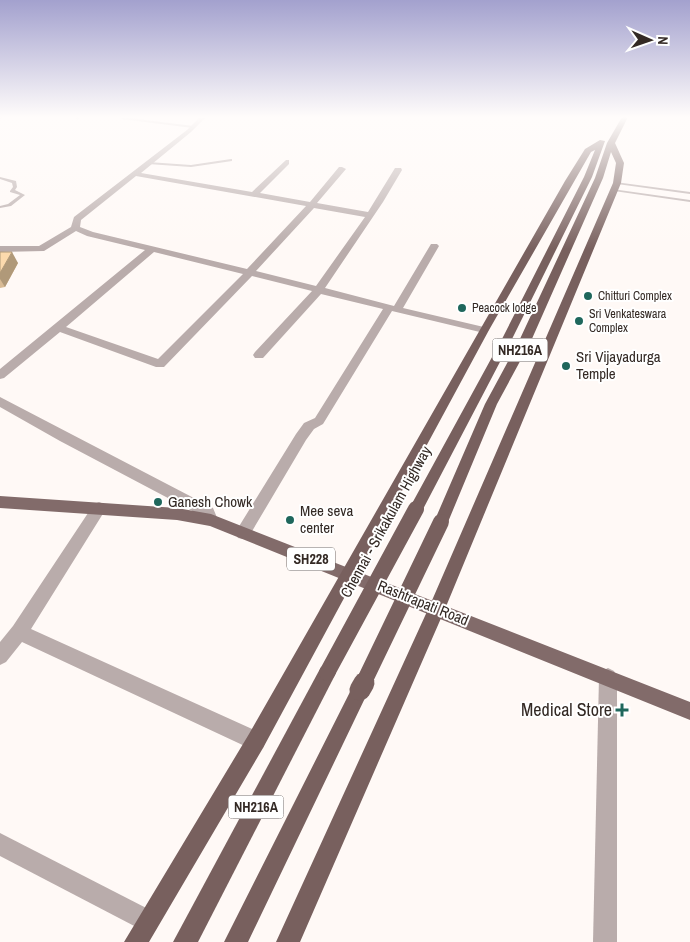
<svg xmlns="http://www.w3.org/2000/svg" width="690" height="942" font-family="'Archivo Narrow',sans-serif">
	<rect width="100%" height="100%" fill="#fff9f6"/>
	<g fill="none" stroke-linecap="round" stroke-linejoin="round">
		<path fill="#dc84a7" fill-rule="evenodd" d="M0 117H5L0 119Z"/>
		<g fill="#b9acab" fill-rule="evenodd">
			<path d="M122 117 193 126 195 127 193 128 121 119Z"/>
			<path d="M231 159H232V161L191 167 148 164 146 163 148 162 191 165Z"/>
			<path d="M0 177 16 181 17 187 15 190 25 195 11 206 0 208V206L8 204 20 195 10 192V191L13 187 12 183 0 179Z"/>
			<path d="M615 182 690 192V194L617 184H615Z"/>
			<path d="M612 189 690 200V202L614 191H612Z"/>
		</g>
		<g fill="#b9acab" fill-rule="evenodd">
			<path d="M75 117H82L77 120Z"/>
			<path d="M200 117H206L191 132 141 173 252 192 286 160H289V164L260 193 310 202 339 167H342L346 169 317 203 368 212 395 168H401L402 170 383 202 325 288 394 306 431 244H437L439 246 403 308 488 328 489 330 484 333 392 311 323 424 314 429 306 440 248 538 243 539 238 538 235 533 238 528 296 434 304 423 315 418 383 309 321 294 263 358H255L253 355 255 352 312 291 252 276 164 367H156L60 332 4 378 0 379V369L145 250 87 236 76 231 44 251 0 252V246H39L71 227 74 217 187 130ZM136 176 306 206 247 269 93 232 80 227 81 220ZM314 208 365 217 316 286 256 271ZM154 252 243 274 158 359 66 327Z"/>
			<path d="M0 397 213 508 218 520 216 524 211 526 206 524 202 516 60 441 0 407Z"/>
			<path d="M99 502 104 504 106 508 104 512 31 629 263 734 266 741 263 748 256 751 249 748 22 642 6 662 0 665V642L13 626 94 504Z"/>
			<path d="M608 668 614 671 617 677V942H593L599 677 602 671Z"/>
			<path d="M0 833 156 913 160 921 156 929 148 933 140 929 0 856Z"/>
		</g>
		<path fill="#826b6a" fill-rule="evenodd" d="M0 496 177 508 211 514 690 702V720L210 526 177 520 0 508Z"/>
		<g fill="#78605e" fill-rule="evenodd">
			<path d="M622 117H628L615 143 624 163 621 183 445 609 300 942H276L430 605 613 183 616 163 611 152 603 178 531 341 497 404 448 522 446 526 441 528 436 526 434 522 485 404 519 341 595 178 607 143Z"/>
			<path d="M600 140 605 141 592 177 513 337 421 513 416 515 411 513 409 509 503 337 584 177 595 150 591 152 489 330 263 748 149 942H124L249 734 565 181 585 149Z"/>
			<path d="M327 664 333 667 336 673 333 679 198 942H173L321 667Z"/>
			<path d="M360 681 366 684 369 690 366 696 248 942H224L354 684Z"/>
		</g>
		<g stroke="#78605e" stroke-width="16">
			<path d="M327 673 416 509"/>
			<path d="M363 684 441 522"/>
		</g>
		<path stroke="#78605e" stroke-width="21" d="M360 690 364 683"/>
	</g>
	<path fill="#d9bb95" d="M0 252 18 263 5 287 0 288Z"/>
	<path fill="#b09979" d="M12 252 18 263 5 287 0 279V273Z"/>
	<path fill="#fcdaad" stroke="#b09979" d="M0 252H12L0 273Z"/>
	<linearGradient id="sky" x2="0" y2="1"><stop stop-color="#a3a1ce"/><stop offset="0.47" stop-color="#fffcfb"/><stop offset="1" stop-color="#fffcfb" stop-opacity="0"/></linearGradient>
	<rect width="690" height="249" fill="url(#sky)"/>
	<g fill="#1f675c" stroke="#fff" stroke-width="2">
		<circle cx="588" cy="296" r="5"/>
		<circle cx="462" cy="308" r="5"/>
		<circle cx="579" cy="321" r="5"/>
		<circle cx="566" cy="366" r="5"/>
		<circle cx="158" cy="502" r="5"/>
		<circle cx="290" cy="520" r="5"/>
		<path d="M619.5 702.5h5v5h5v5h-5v5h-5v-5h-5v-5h5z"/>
	</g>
	<g text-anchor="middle" stroke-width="4" stroke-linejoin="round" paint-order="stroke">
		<g font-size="12" fill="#332924" stroke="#fff" text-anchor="start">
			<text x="598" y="300">Chitturi Complex</text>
			<text x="472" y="312">Peacock lodge</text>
			<text x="589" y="318">Sri Venkateswara<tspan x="589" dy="14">Complex</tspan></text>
		</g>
		<g fill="#fff" stroke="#706966" stroke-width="1">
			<rect x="492.5" y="338.5" width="55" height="23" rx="4"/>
			<rect x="287" y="547.5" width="48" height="23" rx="4"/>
			<rect x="228.5" y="795.5" width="55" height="23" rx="4"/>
		</g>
		<g font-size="14" font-weight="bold" fill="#332924">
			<text x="520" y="355">NH216A</text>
			<text x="311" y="564">SH228</text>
			<text x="256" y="812">NH216A</text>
		</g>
		<g font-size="15" fill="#332924" stroke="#fff" text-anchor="start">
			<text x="576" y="362">Sri Vijayadurga<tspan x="576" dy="17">Temple</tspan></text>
			<text x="168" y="507">Ganesh Chowk</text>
			<text x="300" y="516">Mee seva<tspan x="300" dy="17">center</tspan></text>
		</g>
		<g font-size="15" fill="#332924" stroke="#fff">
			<text transform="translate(386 522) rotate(-61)" y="5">Chennai - Srikakulam Highway</text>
			<text transform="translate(423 603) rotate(22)" y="5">Rashtrapati Road</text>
		</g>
		<g font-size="18" fill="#332924" stroke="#fff" text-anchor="end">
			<text x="612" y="716">Medical Store</text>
		</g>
	</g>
	<g transform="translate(650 40) rotate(92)" stroke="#ffffff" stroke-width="4" paint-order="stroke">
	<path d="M0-4L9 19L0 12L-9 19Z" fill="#332924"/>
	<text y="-8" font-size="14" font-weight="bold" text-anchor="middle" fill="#332924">N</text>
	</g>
</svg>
